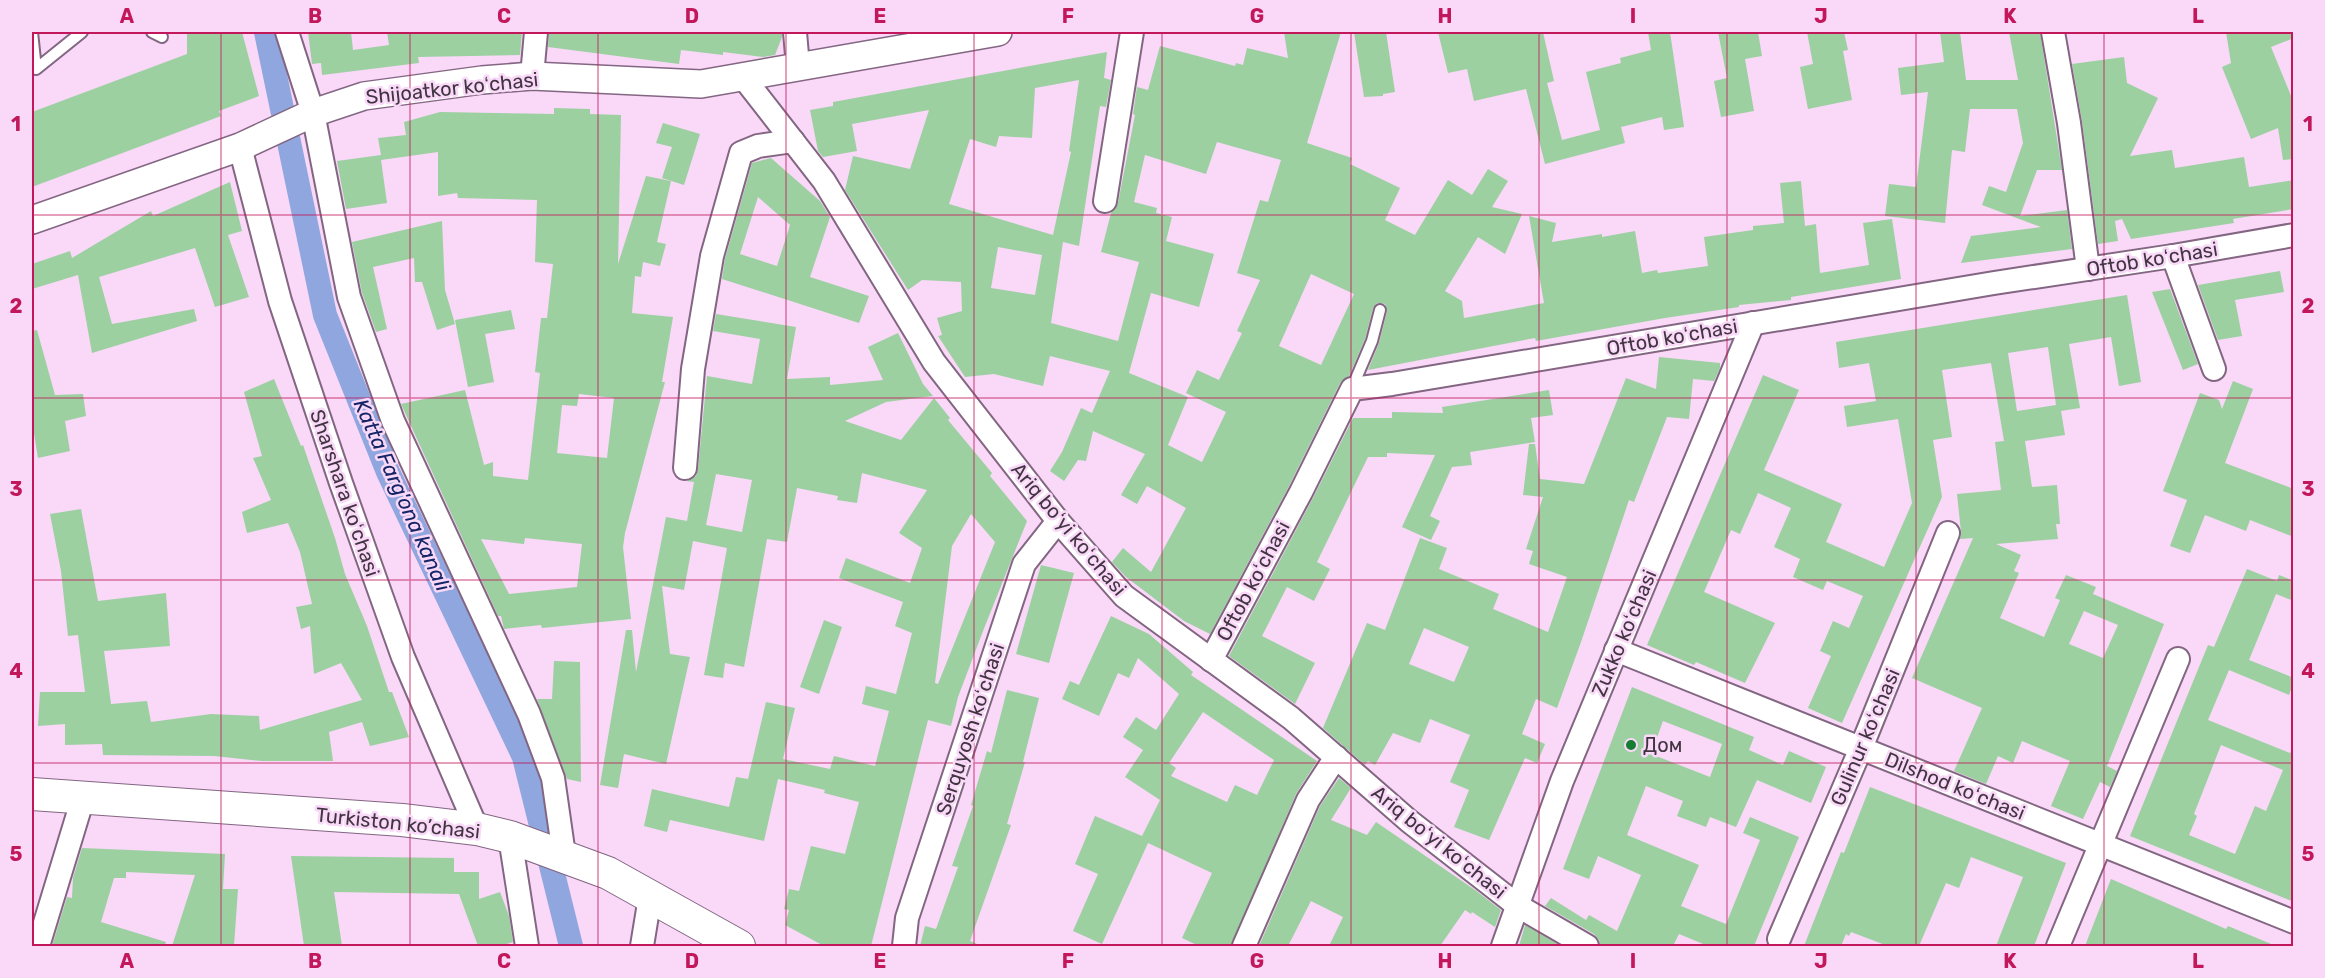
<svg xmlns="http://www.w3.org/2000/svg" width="2325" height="978" font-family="Rubik,sans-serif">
	<rect width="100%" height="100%" fill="#f9d8f8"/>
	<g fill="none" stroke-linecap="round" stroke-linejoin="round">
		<path stroke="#90a6de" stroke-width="24" d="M266 32 325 315 388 472 524 757 571 946"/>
	</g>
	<g fill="#9cd0a1" fill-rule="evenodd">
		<path d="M187 32H242L259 96 219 111 221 116 32 187V112L187 54Z"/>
		<path d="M308 32H351L353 50 389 45 387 32H522L520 55 418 57 419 63 322 75 321 63 312 64Z"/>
		<path d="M549 32H782V37L775 55 763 57 723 52V55L681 50 679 64 548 47Z"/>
		<path d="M1284 32H1341L1307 143 1352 158 1350 164 1400 188 1385 220 1415 235 1448 180 1472 195 1488 169 1508 181 1492 207 1522 214 1505 254 1478 237 1445 291 1462 301 1464 318 1544 303 1529 216 1556 223 1552 242 1602 234V237L1635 231 1642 273 1657 270 1658 273 1708 266 1704 237 1753 230V226L1784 223 1780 183 1801 181 1805 226 1816 224 1820 273 1869 265 1863 223 1892 219 1901 279 1791 297V300L1739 305V307L1665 318 1536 341 1535 338 1368 370 1379 343 1387 312 1385 304 1377 303 1373 308 1365 339 1349 376 1340 383 1289 486 1210 634 1184 621 1126 577 1112 562 1123 548 1151 572 1186 508 1147 486 1137 504 1121 495 1145 454 1093 431 1086 461 1078 460 1064 481 1050 471 1062 452 1081 408 1092 413 1110 371 1050 356 1043 386 994 374 965 377 938 336 942 335 937 318 962 311 961 282 922 280 908 290 845 190 853 156 910 169 929 110 852 124 857 151 823 157 818 151 810 110 833 106V102L1107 52 1104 78 1111 80 1106 107 1100 106 1079 246 1063 242 1051 323 1118 341 1139 262 1101 252 1111 213 1118 203 1135 115 1133 114 1137 87 1148 90 1160 46 1235 66 1236 63 1243 65 1247 48 1288 58ZM1079 80 1069 151 1071 152 1053 235 949 204 970 139 996 147 999 136 1032 138 1035 88ZM1217 142 1281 160 1268 202 1260 200 1237 273 1260 280 1237 331 1242 333 1219 380 1197 370 1186 393 1226 412 1202 462 1168 445 1188 397 1129 373 1151 293 1199 307 1214 254 1166 241 1172 217 1156 213 1157 208 1134 202 1145 155 1206 174ZM998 247 1042 255 1035 295 991 288ZM1311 274 1354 294 1321 365 1279 346Z"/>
		<path d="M1354 32H1386L1395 92 1383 94V96L1364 97Z"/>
		<path d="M1438 32H1543L1554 81 1547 83 1562 140 1600 130 1586 72 1621 63 1620 58 1651 50 1648 32H1670L1684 127 1664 130 1662 117 1621 127 1625 143 1545 164 1526 89 1474 101 1467 69 1448 73Z"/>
		<path d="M1718 32H1758L1762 56 1745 59 1754 111 1721 117 1714 81 1727 78Z"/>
		<path d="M1807 32H1844L1848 50 1843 51 1852 100 1808 109 1800 67 1813 64Z"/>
		<path d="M1940 32H1960L1966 80H2018L2009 32H2040L2062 170H2037L2020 216 2067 210 2072 249 1961 263 1971 236 2041 227 1982 205 1989 186 2006 192 2023 143 2017 109H1970L1965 152 1952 150 1945 223 1885 216 1889 184 1916 187 1928 92 1901 95 1898 68 1944 62Z"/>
		<path d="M2226 32H2294V38L2271 47 2294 103V159L2283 160 2278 128 2251 139 2222 67 2231 63Z"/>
		<path d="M2124 57 2127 83 2158 98 2130 156 2172 150 2175 168 2244 157 2249 187 2294 180V209L2233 219 2234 223 2131 239 2122 219 2115 221 2118 241 2098 244 2082 121 2072 64Z"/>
		<path d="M554 108 590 109V114L621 115 618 264 646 176 671 181 657 242 666 244 660 266 643 262 641 277 635 276 632 313 673 317 662 382H665L625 533 623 547 631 619 542 628 541 625 504 629 501 616H498L401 404 465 390 484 465 493 462V476L528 480 540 373 535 372 541 318H547L553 264 535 262 537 200 458 198 457 193 438 196V152L381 160 387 203 346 209 337 161 381 155 378 138 406 135 404 122 440 112 554 114ZM579 394 614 398 607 458 557 453 562 405 577 406ZM525 538 582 544 577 587 509 594 481 539 524 544Z"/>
		<path d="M663 123 700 134 684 185 662 178 672 147 656 143Z"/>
		<path d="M771 158 820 201 830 217 810 277 869 296 859 323 722 279 725 259 752 163ZM758 197 790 225 777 266 740 254Z"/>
		<path d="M230 182 242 231 228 235 249 297 215 307 195 248 99 277 112 324 194 309 197 321 92 353 78 275 32 289V264L70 251 72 258 151 211 153 216Z"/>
		<path d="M442 221 445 290 455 324 437 330 422 282H415L414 258 373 267 387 329 376 332 362 293 352 242Z"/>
		<path d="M2280 271 2284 292 2235 300 2242 336 2218 340 2198 285Z"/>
		<path d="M2170 289 2198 364 2183 370 2152 292Z"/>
		<path d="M2127 295 2141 382 2119 386 2111 337 2069 344 2080 408 2061 411 2065 435 2025 441 2032 487 2057 485 2060 524H2056L2058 539 1996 544 2021 555 2014 571 2019 573 2000 618 2044 637 2060 600 2055 598 2066 575 2096 587 2093 594 2164 624 2107 766 2117 771 2110 787 2100 782 2083 819 2051 806 2070 761 2022 741 2013 763 1998 756 1986 784 1954 771 1982 708 1912 678 1973 538 1960 539 1961 532 1957 494 2001 490 1995 442 2004 441 1991 363 1942 370 1952 437 1933 440 1942 497 1842 723 1808 708 1831 656 1820 651 1833 621 1849 628 1863 596 1827 581 1823 590 1793 577 1800 559 1774 547 1791 508 1758 493 1740 534 1731 530 1704 592 1775 623 1745 683 1696 662 1694 665 1647 645 1763 375 1799 390 1764 470 1842 504 1826 542 1884 567 1912 503 1898 419 1847 427 1844 406 1876 401 1869 363 1839 368 1836 342ZM2048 347 2056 405 2017 411 2008 353ZM2084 611 2118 625 2103 658 2069 644Z"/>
		<path d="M511 310 515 329 485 334 494 382 468 387 455 320Z"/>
		<path d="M716 314 796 327 787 379 830 377V385L883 380 868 347 898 333 923 384 933 396 886 402 845 421 901 440 934 398 950 418 948 420 992 473 990 476 1027 521 983 631 958 697 951 726 928 720 871 946H824L785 925 789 910 784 909 789 889 799 891 811 846 845 854 859 802 824 793 825 790 778 779 764 841 670 820 667 832 644 826 652 789 729 807 736 777 748 779 766 702 795 708 783 759 830 769 834 756 875 766 889 711 862 704 866 686 896 694 912 633 895 626 903 602 839 578 846 558 910 583 922 548 899 533 927 490 862 473 857 503 837 500 838 496 797 488 787 542 767 539 744 667 725 663 723 678 704 675 727 548 693 541 684 590 662 586 670 654 690 657 666 764 624 754 618 788 600 785 626 630H632L636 672 666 517 687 521 694 482 686 481 696 476 698 469 707 376 752 384 760 339 713 331ZM716 474 752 480 742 532 706 525ZM971 514 995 542 938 684 935 683 952 546Z"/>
		<path d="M37 330 55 395 83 394 86 416 65 421 70 451 38 458 32 421V331Z"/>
		<path d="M1659 357 1720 363V368L1714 381 1693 379 1689 419 1667 417 1634 502 1629 500 1581 642 1557 708 1536 699 1522 734 1545 744 1537 763 1525 758 1489 840 1454 827 1469 790 1450 782 1470 735 1430 719 1420 743 1393 733 1375 765 1368 761 1365 765 1323 728 1367 623 1385 630 1420 538 1447 548 1439 569 1499 594 1493 609 1548 632 1567 577 1529 564 1533 551 1526 549 1543 497 1523 495 1529 444H1535L1540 479 1584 484 1626 378 1656 389ZM1424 628 1469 647 1454 682 1409 664Z"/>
		<path d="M274 379 301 446 303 445 335 538 345 574 367 626 389 692H392L409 737 370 746 362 722 329 732 333 761H262L214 756 103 755 102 744 65 745V724L38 726 40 692H85L78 635 68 636 61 571 50 514 81 509 98 601 166 593 170 646 104 651 111 704 147 701 151 722 211 714 259 716 260 730 362 700 341 663 314 674 310 626 301 629 296 607 312 604 300 552 288 523 247 533 242 512 271 500 253 458 262 456 244 392Z"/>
		<path d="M2233 381 2253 389 2225 463 2294 489V537L2250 520 2246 531 2205 515 2190 553 2170 546 2187 500 2163 491 2200 393 2219 400 2222 409Z"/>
		<path d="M1549 390 1553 415 1531 418 1535 442 1470 452 1472 465 1452 467 1430 516 1440 521 1431 540 1402 527 1435 455 1387 453V457H1368L1317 562 1330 569 1314 601 1287 587 1262 636 1315 663 1295 704 1229 656 1313 498 1353 418H1392V412L1443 413 1442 407Z"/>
		<path d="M1041 565 1074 573 1049 663 1016 654Z"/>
		<path d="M2247 569 2277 581 2279 575 2294 581V601L2276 594 2249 660 2294 678V682L2289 695 2229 670 2208 720 2290 753 2294 746V902L2130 836 2208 645 2214 647ZM2221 745 2283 770 2266 811 2255 806 2235 854 2189 835 2197 816 2194 814Z"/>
		<path d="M1111 616 1149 634 1193 672 1191 675 1317 761 1296 794 1231 946H1199L1182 938 1212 873 1148 843 1102 944 1073 931 1098 874 1075 864 1095 816 1142 836 1160 800 1125 777 1143 750 1123 737 1136 717 1156 730 1179 694 1138 658 1129 678 1118 673 1099 716 1062 699 1070 681 1079 685ZM1203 712 1274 760 1257 795 1235 785 1227 802 1171 776 1176 768 1169 763Z"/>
		<path d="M824 620 842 627 819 694 800 687Z"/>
		<path d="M554 661 580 662 581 782 567 779 537 699H552Z"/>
		<path d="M1632 687 1754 737 1749 750 1783 765 1789 751 1826 767 1811 803 1757 780 1736 827 1710 817 1706 827 1677 816 1683 801 1646 786 1627 835 1699 865 1681 906 1726 924 1760 840 1743 833 1750 817 1799 837 1754 946H1708L1679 934 1673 946H1600L1599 940 1594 934 1545 906 1551 898 1586 920 1589 915 1617 931 1641 875 1598 856 1589 879 1563 869ZM1663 721 1722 744 1710 777 1651 754Z"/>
		<path d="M1007 690 1039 698 1023 762H1025L1007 824 1011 825 970 941 977 944 976 946H920L925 926 936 929 958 867 952 866 973 806 971 805 987 751 991 753Z"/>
		<path d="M1339 778 1351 788 1331 820 1367 835 1376 822 1475 890 1501 910 1495 927 1472 912 1471 914 1465 910 1440 946H1329L1343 917 1311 901 1288 946H1259L1320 806Z"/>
		<path d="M1870 787 2066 863 2034 946H1996L2023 877 1971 857 1959 888 1946 883 1919 946H1888L1851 932 1849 936 1846 934 1841 946H1804L1841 852 1844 853Z"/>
		<path d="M82 848 225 854 223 889H238L234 946H172L195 875 126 872V878H114L101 922 166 942 165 946H52L67 897 72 898 73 878Z"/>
		<path d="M291 856 454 858V872H479V899L500 892 509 916 513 942 500 946H478L459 894 334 892 342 946H304Z"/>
		<path d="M2111 879 2226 929 2228 926 2276 946H2085Z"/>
		<path d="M1525 925 1561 946H1519Z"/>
	</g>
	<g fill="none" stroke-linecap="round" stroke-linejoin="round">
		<defs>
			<g id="service">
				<path d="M32 32 36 69 82 32"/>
				<path d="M152 32 162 37"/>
				<path d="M1352 388 1372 341 1380 310"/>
			</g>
			<g id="minor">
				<path d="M287 32 313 113 349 297 393 421 529 714 553 778 564 855"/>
				<path d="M795 32 798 67"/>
				<path d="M2053 32 2069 123 2088 269"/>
				<path d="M532 76 536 32"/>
				<path d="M743 77 824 181 934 362 1058 521 1124 596 1291 718 1409 821 1518 906 1587 946"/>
				<path d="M240 147 280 301 341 483 403 657 477 829"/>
				<path d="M1105 201 1132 32"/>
				<path d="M2173 256 2214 369"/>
				<path d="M685 468 693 369 712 256 741 153 758 146 793 141"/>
				<path d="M1616 650 2294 922"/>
				<path d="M1211 660 1301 492 1352 389 1392 384 1994 283 2173 256 2294 235"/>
				<path d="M510 837 527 946"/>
				<path d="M1779 939 1861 748 1948 533"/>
				<path d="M38 946 83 798"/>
				<path d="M642 946 650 897"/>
				<path d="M904 946 907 918 1024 564 1058 521"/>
				<path d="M1244 946 1308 800 1336 757"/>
				<path d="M1503 946 1562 781 1753 323"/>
				<path d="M2058 946 2178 659"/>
			</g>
			<path id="tertiary" d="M32 220 240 147 313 113 364 96 482 80 532 76 701 84 998 32"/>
			<path id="secondary" d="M32 794 402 820 477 829 510 837 608 873 739 946"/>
		</defs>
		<use href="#service" stroke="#836682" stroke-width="14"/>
		<use href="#minor" stroke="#836682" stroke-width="26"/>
		<use href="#tertiary" stroke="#836682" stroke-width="30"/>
		<use href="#secondary" stroke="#836682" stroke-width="34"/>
		<use href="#service" stroke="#fff" stroke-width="10"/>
		<use href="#minor" stroke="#fff" stroke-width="22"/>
		<use href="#tertiary" stroke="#fff" stroke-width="27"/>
		<use href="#secondary" stroke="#fff" stroke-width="32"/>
	</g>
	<path fill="none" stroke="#c2185b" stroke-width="1.5" stroke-opacity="0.55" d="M221 32V946M410 32V946M598 32V946M786 32V946M974 32V946M1162 32V946M1351 32V946M1539 32V946M1727 32V946M1916 32V946M2104 32V946M32 215H2294M32 398H2294M32 580H2294M32 763H2294"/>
	<circle fill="#147d32" stroke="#f9d8f8" stroke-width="2" cx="1631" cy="745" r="6"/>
	<g text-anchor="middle" stroke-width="5" stroke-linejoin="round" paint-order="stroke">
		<g font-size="20" fill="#423542" stroke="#f9d8f8">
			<text transform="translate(452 88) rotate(-6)" y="7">Shijoatkor koʻchasi</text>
			<text transform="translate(2152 259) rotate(-9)" y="7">Oftob koʻchasi</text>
			<text transform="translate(1672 337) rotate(-10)" y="7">Oftob koʻchasi</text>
			<text transform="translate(345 493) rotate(71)" y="7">Sharshara koʻchasi</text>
			<text transform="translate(1069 529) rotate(50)" y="7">Ariq boʻyi koʻchasi</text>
			<text transform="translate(1253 581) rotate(-62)" y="7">Oftob koʻchasi</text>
			<text transform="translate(1624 633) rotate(-67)" y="7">Zukko koʻchasi</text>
			<text transform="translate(970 729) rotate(-72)" y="7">Serquyosh koʻchasi</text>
			<text transform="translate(1865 737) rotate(-67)" y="7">Gulinur koʻchasi</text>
			<text transform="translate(1955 786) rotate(22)" y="7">Dilshod koʻchasi</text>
			<text transform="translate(398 823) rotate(6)" y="7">Turkiston ko’chasi</text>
			<text transform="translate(1439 842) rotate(39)" y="7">Ariq boʻyi koʻchasi</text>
		</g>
		<g font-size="20" fill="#423542" stroke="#f9d8f8" text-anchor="start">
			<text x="1643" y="752">Дом</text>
		</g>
		<g font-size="21" font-style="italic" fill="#152666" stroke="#f9d8f8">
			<text transform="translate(402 495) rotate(66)" y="7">Katta Farg'ona kanali</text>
		</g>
	</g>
	<rect width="2325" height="978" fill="none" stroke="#f9d8f8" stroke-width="66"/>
	<rect x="33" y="33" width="2259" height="912" fill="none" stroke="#c2185b" stroke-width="2"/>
	<g font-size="20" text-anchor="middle" font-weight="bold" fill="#c2185b">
		<text x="127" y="23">A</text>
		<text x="315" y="23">B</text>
		<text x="504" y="23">C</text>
		<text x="692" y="23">D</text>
		<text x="880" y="23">E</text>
		<text x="1068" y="23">F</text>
		<text x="1257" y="23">G</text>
		<text x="1445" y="23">H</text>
		<text x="1633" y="23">I</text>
		<text x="1821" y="23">J</text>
		<text x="2010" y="23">K</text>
		<text x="2198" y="23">L</text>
		<text x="16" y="131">1</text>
		<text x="2308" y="131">1</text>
		<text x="16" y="313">2</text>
		<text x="2308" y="313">2</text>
		<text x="16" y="496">3</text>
		<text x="2308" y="496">3</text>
		<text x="16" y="678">4</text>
		<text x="2308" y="678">4</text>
		<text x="16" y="861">5</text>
		<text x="2308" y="861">5</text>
		<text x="127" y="968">A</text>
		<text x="315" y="968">B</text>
		<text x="504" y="968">C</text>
		<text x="692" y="968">D</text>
		<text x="880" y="968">E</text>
		<text x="1068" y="968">F</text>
		<text x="1257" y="968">G</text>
		<text x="1445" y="968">H</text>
		<text x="1633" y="968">I</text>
		<text x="1821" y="968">J</text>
		<text x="2010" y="968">K</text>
		<text x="2198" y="968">L</text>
	</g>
</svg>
